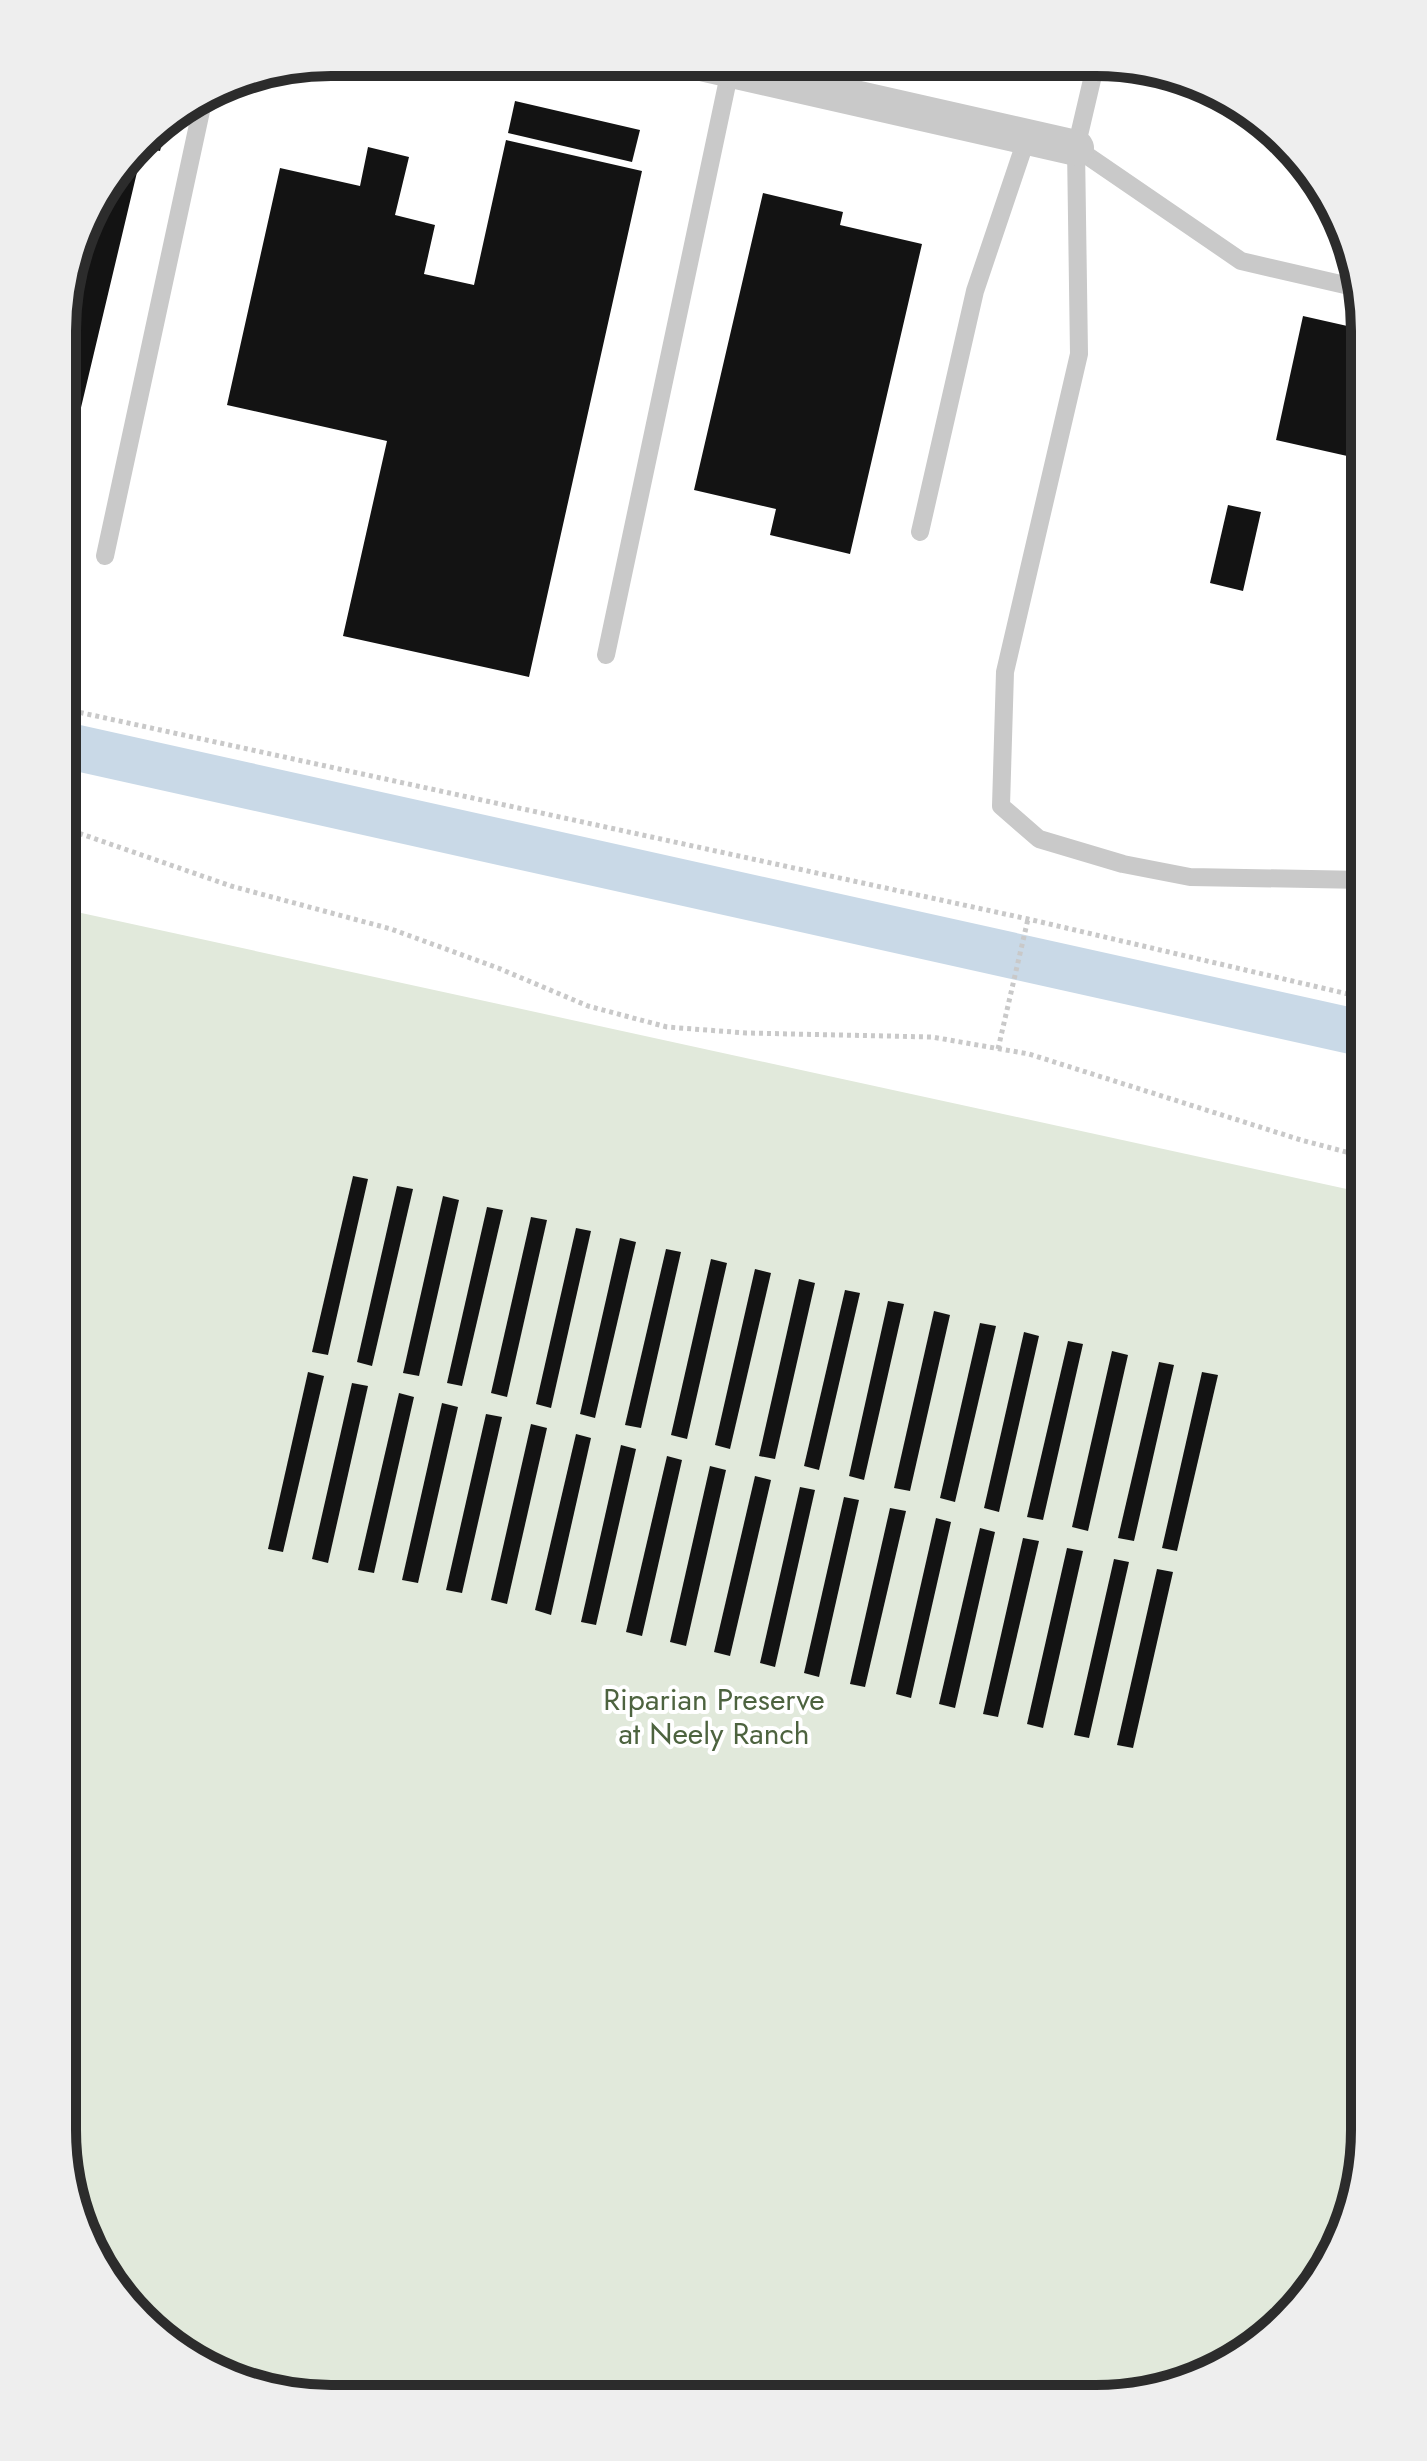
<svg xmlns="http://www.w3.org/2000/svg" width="1427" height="2461" font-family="Jost,sans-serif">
	<rect width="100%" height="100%" fill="#fff"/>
	<path fill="#e1e9db" d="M63 909 1365 1193 1364 2148 1345 2233 1309 2294 1259 2344 1183 2385 1096 2399 295 2397 167 2343 117 2293 76 2217 62 2130Z"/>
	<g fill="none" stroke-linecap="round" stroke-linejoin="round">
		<path stroke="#c9d9e7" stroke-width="46" d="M64 745 1365 1034"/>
	</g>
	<g fill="#131313">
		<path d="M515 101 640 130 632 162 508 133Z"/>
		<path d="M168 120 160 151 143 147 64 479V296L90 212 153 129Z"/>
		<path d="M506 140 642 171 529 677 343 636 387 441 227 405 280 168 360 186 368 147 409 157 395 215 435 225 424 274 474 285Z"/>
		<path d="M763 193 843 212 840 225 922 244 850 554 770 535 776 509 694 490Z"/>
		<path d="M1303 316 1365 330V460L1276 440Z"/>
		<path d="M1228 505 1261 512 1243 591 1210 583Z"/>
		<path d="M353 1176 368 1179 328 1355 312 1352Z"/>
		<path d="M397 1186 413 1189 372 1366 357 1362Z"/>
		<path d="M443 1196 459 1200 419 1376 403 1373Z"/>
		<path d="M487 1207 503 1210 462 1386 447 1383Z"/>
		<path d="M531 1217 547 1220 507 1397 491 1393Z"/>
		<path d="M576 1228 591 1231 551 1408 536 1404Z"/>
		<path d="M620 1238 636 1242 595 1418 580 1414Z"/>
		<path d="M666 1249 681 1252 641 1428 625 1425Z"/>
		<path d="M711 1259 727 1263 687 1439 671 1435Z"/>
		<path d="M755 1269 771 1273 730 1449 715 1445Z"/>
		<path d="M799 1279 815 1283 775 1459 759 1456Z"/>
		<path d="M845 1290 860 1293 819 1470 804 1466Z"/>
		<path d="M888 1301 904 1304 864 1480 849 1476Z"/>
		<path d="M934 1311 950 1315 910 1491 894 1488Z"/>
		<path d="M980 1323 996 1326 955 1502 940 1498Z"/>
		<path d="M1024 1332 1039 1336 999 1512 984 1508Z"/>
		<path d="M1068 1341 1083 1344 1043 1520 1027 1517Z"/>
		<path d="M1112 1351 1128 1355 1088 1531 1072 1527Z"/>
		<path d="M1159 1362 1174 1365 1134 1541 1118 1538Z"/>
		<path d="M308 1372 324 1376 283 1552 268 1549Z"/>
		<path d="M1202 1372 1218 1375 1177 1551 1162 1548Z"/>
		<path d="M352 1383 368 1386 328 1563 312 1559Z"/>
		<path d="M399 1393 414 1397 374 1573 358 1570Z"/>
		<path d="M442 1403 458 1407 418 1583 402 1580Z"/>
		<path d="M486 1414 502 1417 462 1593 446 1590Z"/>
		<path d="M531 1424 547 1428 507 1604 491 1600Z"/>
		<path d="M576 1434 591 1438 551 1615 535 1610Z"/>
		<path d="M621 1445 636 1449 596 1625 581 1622Z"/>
		<path d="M667 1456 682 1460 642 1636 626 1632Z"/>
		<path d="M710 1466 726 1470 686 1646 670 1642Z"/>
		<path d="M755 1476 771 1480 730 1656 714 1652Z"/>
		<path d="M800 1487 815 1490 775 1667 760 1663Z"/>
		<path d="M844 1497 859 1500 819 1677 804 1673Z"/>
		<path d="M890 1508 906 1511 865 1687 850 1684Z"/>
		<path d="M936 1518 951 1522 911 1698 896 1694Z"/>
		<path d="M980 1528 995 1532 955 1708 939 1704Z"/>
		<path d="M1023 1538 1039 1541 998 1717 983 1714Z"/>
		<path d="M1067 1548 1083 1551 1043 1728 1027 1724Z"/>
		<path d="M1114 1559 1129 1562 1089 1738 1074 1735Z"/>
		<path d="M1157 1569 1173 1572 1133 1748 1117 1745Z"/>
	</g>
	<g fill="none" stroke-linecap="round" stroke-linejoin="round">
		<g stroke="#c9c9c9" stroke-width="5" stroke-dasharray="4 4" stroke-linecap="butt">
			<path d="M64 709 1028 919 1365 998"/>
			<path d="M64 828 231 886 391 929 498 968 588 1006 667 1027 746 1033 932 1037 1029 1054 1301 1140 1365 1157"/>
			<path d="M998 1049 1028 919"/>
		</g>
		<g stroke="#c9c9c9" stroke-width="18">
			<path d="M1095 67 1076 148 1079 354 1005 672 1001 806 1039 839 1123 864 1190 877 1365 880"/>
			<path d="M1076 148 1241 261 1358 288"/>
			<path d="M920 532 975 291 1027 137"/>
			<path d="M105 556 204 97"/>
			<path d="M606 655 730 70"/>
		</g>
		<path stroke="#c9c9c9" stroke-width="36" d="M705 64 1076 148"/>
	</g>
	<g text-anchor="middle" stroke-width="8" stroke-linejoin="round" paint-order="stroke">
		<g font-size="30" fill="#4d633f" stroke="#fff">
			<text x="714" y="1710">Riparian Preserve<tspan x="714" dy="34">at Neely Ranch</tspan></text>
		</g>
	</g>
	<path d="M0 0H1427V2461H0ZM331 76H1096A255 255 0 0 1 1351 331V2130A255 255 0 0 1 1096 2385H331A255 255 0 0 1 76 2130V331A255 255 0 0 1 331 76Z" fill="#eee" fill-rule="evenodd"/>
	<path fill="none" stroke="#2c2c2c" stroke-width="10" d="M331 76H1096A255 255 0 0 1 1351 331V2130A255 255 0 0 1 1096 2385H331A255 255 0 0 1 76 2130V331A255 255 0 0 1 331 76Z"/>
</svg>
